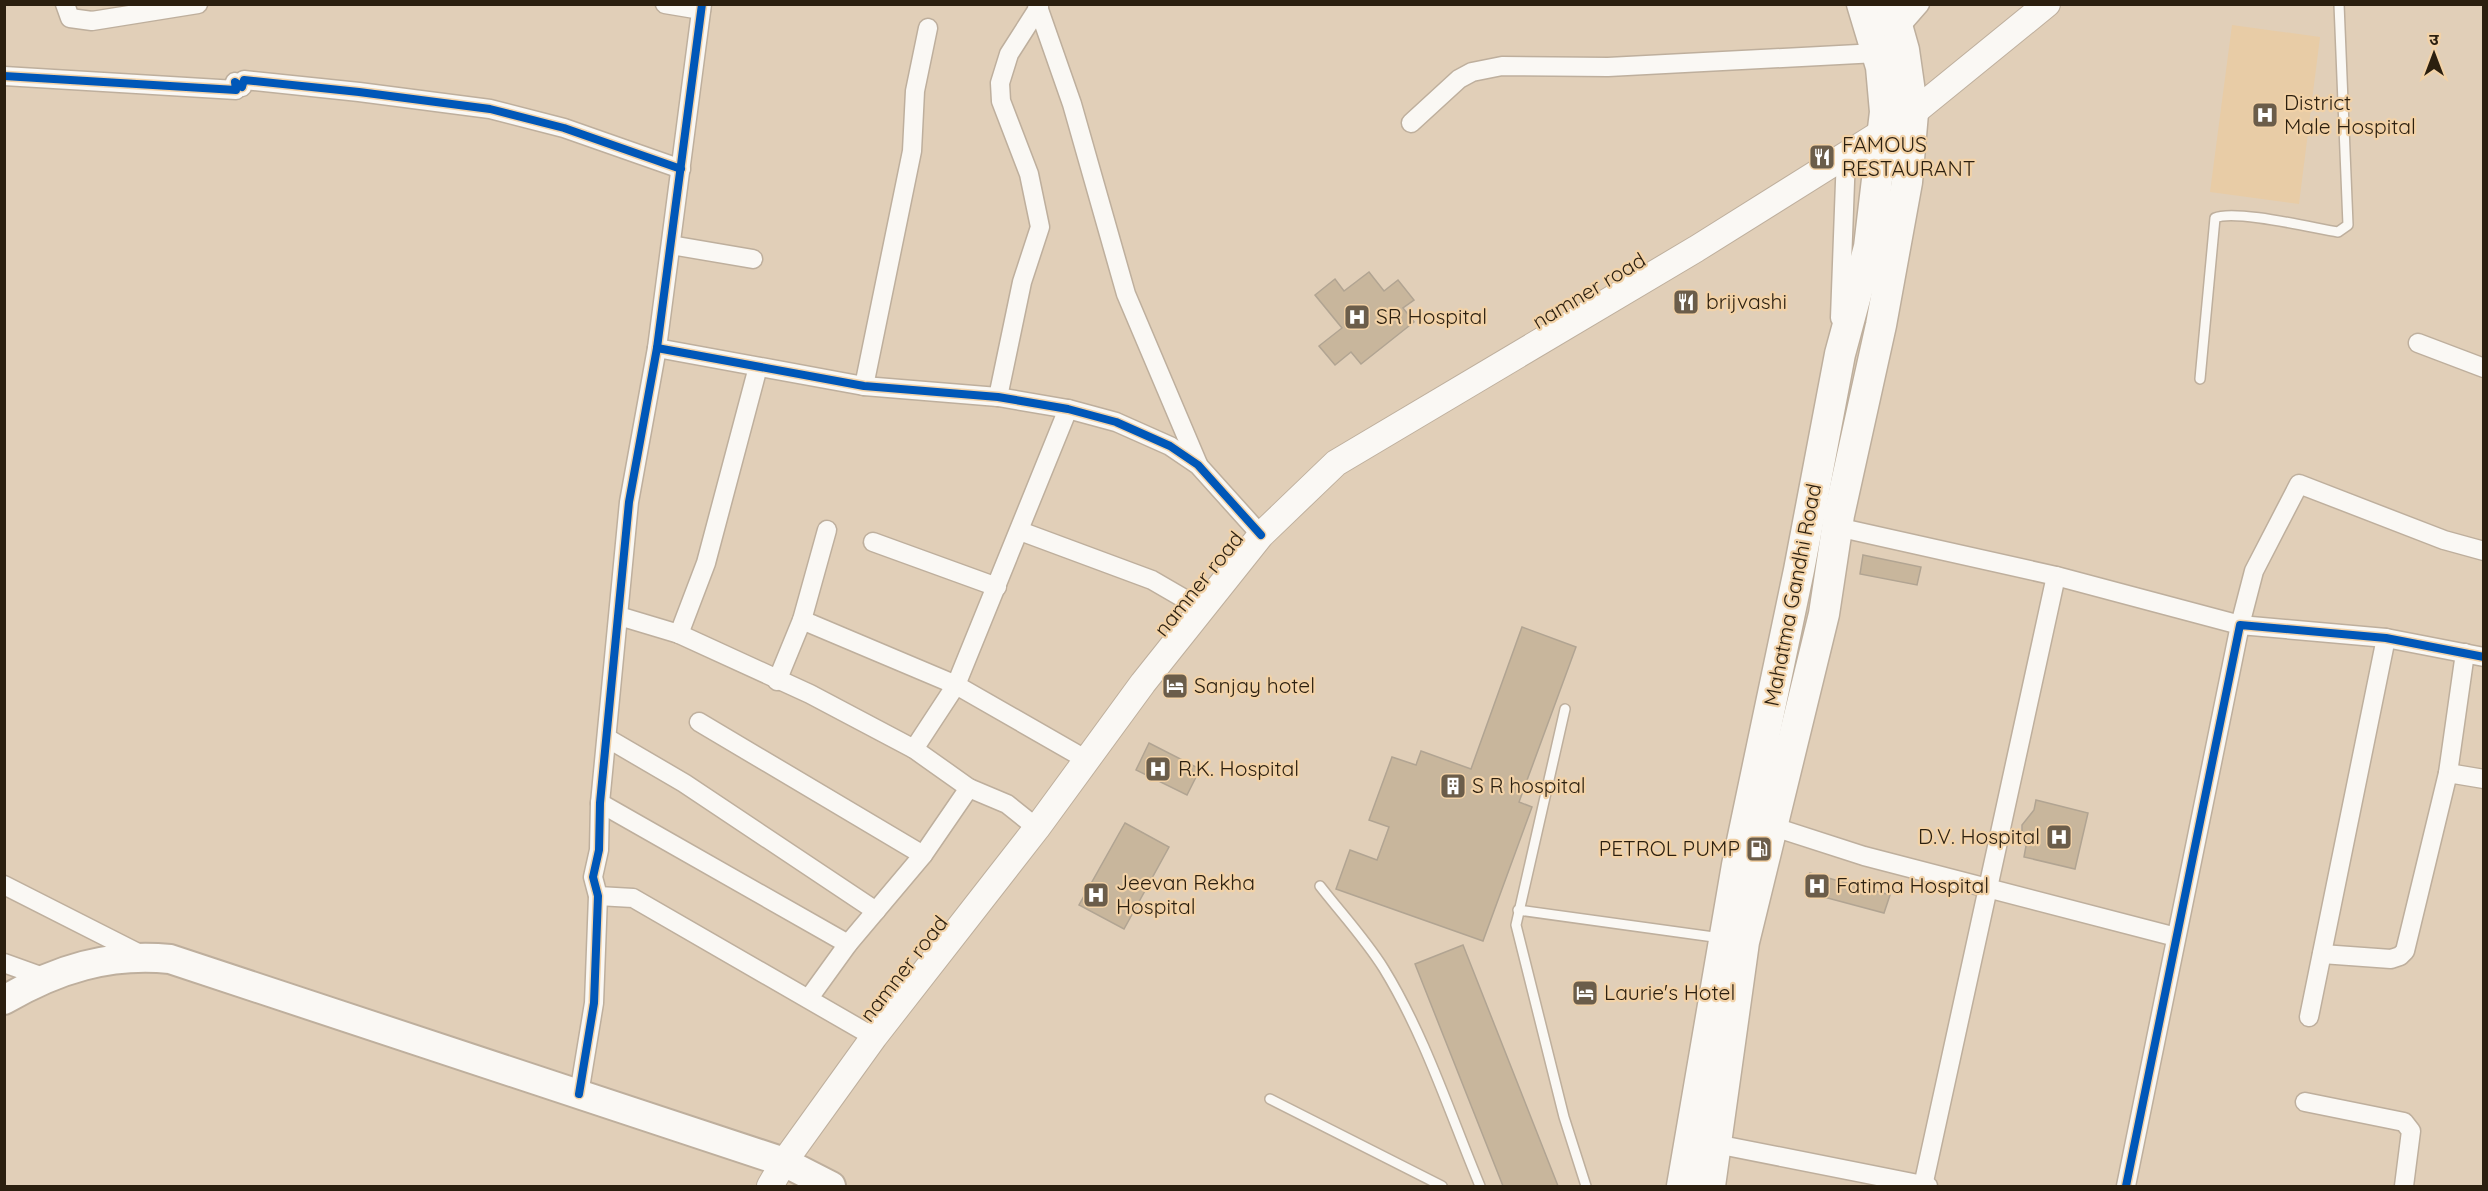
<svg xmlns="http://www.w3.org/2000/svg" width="2488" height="1191" font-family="Quicksand,'Noto Sans Devanagari',sans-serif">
	<rect width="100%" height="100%" fill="#e1cfb8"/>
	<path fill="#e8cca6" d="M2232 25 2320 37 2299 204 2210 192Z"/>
	<g fill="#c8b69c" stroke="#b1a492" stroke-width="1.5">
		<path d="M1369 272 1384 291 1398 280 1414 300 1403 308 1414 322 1361 364 1351 352 1335 365 1319 346 1342 328 1315 295 1335 279 1344 291Z"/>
		<path d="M1863 555 1921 567 1917 585 1860 574Z"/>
		<path d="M1522 627 1576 647 1519 802 1532 807 1483 941 1336 889 1350 850 1377 860 1389 827 1369 820 1392 757 1416 765 1421 751 1471 769Z"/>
		<path d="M1149 743 1200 769 1187 795 1136 770Z"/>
		<path d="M2036 800 2088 813 2075 869 2024 857 2026 846 2022 840V825L2034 810Z"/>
		<path d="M1125 823 1169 847 1124 929 1079 905Z"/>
		<path d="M1810 873 1890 895 1884 913 1805 892Z"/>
		<path d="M1463 945 1558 1186H1503L1415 964Z"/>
	</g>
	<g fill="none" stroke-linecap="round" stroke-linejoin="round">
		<defs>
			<g id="service">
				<path d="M2200 379 2215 218C2234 209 2313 228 2338 232L2348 225 2339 4"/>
				<path d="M1565 709 1516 925 1564 1117 1586 1186"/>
				<path d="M1320 886C1341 913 1366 940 1384 969 1425 1036 1450 1114 1480 1186"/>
				<path d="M1518 910 1721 938"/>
				<path d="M1270 1099 1442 1186"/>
			</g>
			<g id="minor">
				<path d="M65 4 70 18 92 21 198 4"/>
				<path d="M665 4 701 10"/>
				<path d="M1037 4 1072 104 1126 294 1198 464"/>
				<path d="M1899 28 1920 4"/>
				<path d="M4 76 236 90 235 82 242 87 244 80 359 92 490 109 564 128 681 169"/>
				<path d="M1411 123 1459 79 1472 72 1502 66 1608 67 1877 53"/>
				<path d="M671 245 753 259"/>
				<path d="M1840 318 1846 155"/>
				<path d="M2418 343 2484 368"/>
				<path d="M657 348 864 386 998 397 1068 409 1116 422 1170 446 1198 465 1261 535"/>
				<path d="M864 386 912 151 915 91 928 28"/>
				<path d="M998 397 1022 282 1040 227 1029 174 1001 101 1000 83 1009 54 1039 7"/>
				<path d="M1837 527 2056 576 2240 625 2254 571 2299 484 2444 540 2484 551"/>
				<path d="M1020 531 1152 580 1202 609"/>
				<path d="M873 542 997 587"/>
				<path d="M619 616 679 634 810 694 914 749 969 788 1007 804 1037 828"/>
				<path d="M802 620 956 685 1087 760"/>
				<path d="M679 634 706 563 758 367"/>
				<path d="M777 681 802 620 827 530"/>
				<path d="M699 722 923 855"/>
				<path d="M607 738 684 783 876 911"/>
				<path d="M914 749 956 685 1068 409"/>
				<path d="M2448 773 2484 779"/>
				<path d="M600 803 848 944"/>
				<path d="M1771 826 1864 856 2176 937"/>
				<path d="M4 885 144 956"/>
				<path d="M598 896 633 898 874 1037"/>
				<path d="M2322 954 2391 959 2400 956 2405 951 2448 773 2465 653"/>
				<path d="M4 963 43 977"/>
				<path d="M809 998 848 944 923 855 969 788"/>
				<path d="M2309 1017 2386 638"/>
				<path d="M579 1094 594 1003 598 896 593 877 599 850 600 803 629 502 657 348 702 4"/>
				<path d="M2305 1102 2404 1122 2411 1131 2404 1186"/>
				<path d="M1716 1144 1928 1186"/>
				<path d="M1923 1186 2056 576"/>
				<path d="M2126 1186 2240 625 2386 638 2484 657"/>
			</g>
			<path id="secondary" d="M770 1186 784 1162 874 1037 1037 828 1143 683 1261 535 1336 463 1696 249 1913 113 2047 4"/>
			<path id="primary" d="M4 1000C57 969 109 953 170 959L784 1162 831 1186"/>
			<g id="trunk">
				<path d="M1682 1186 1737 865 1799 570 1840 354 1869 247 1885 112 1881 67 1862 4"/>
				<path d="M1710 1186 1744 942 1824 614 1839 515 1881 325 1907 182 1913 113 1904 50 1891 4"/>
			</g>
		</defs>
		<use href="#service" stroke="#beaf9d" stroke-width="12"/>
		<use href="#minor" stroke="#beaf9d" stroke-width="21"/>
		<use href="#secondary" stroke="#beaf9d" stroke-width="28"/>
		<use href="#primary" stroke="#beaf9d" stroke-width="32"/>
		<use href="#trunk" stroke="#beaf9d" stroke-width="33"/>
		<use href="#service" stroke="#faf8f4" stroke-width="9"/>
		<use href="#minor" stroke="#faf8f4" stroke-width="18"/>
		<use href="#secondary" stroke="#faf8f4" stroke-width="26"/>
		<use href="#primary" stroke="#faf8f4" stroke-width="28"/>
		<use href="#trunk" stroke="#faf8f4" stroke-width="30"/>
		<defs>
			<g id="cycleway">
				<path d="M4 76 236 90 235 82 242 87 244 80 359 92 490 109 564 128 681 169"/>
				<path d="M657 348 864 386 998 397 1068 409 1116 422 1170 446 1198 465 1261 535"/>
				<path d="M579 1094 594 1003 598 896 593 877 599 850 600 803 629 502 657 348 702 4"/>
				<path d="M2126 1186 2240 625 2386 638 2484 657"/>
			</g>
		</defs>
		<use href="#cycleway" stroke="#f2d2a7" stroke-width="11"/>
		<use href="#cycleway" stroke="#0057b8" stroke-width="8"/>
	</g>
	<defs>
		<symbol id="hospital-square" viewBox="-11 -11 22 22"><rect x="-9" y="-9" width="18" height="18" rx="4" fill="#6b5d4a" stroke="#f2d2a7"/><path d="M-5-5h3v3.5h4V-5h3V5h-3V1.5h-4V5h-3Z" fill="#fff"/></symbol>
		<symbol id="restaurant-square" viewBox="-11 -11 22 22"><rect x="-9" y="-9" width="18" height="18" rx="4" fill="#6b5d4a" stroke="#f2d2a7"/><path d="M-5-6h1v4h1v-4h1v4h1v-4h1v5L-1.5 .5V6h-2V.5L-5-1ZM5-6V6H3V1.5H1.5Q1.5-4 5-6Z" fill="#fff"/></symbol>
		<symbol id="hotel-square" viewBox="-11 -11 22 22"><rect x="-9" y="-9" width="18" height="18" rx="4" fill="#6b5d4a" stroke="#f2d2a7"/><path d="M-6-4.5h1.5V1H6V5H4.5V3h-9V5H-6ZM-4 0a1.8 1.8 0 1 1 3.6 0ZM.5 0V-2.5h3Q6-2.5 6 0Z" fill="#fff"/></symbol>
		<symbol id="building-square" viewBox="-11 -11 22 22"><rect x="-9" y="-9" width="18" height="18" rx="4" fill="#6b5d4a" stroke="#f2d2a7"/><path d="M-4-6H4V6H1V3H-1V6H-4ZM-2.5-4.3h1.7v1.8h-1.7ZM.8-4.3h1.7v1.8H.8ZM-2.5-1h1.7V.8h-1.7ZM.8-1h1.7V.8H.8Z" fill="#fff"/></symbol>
		<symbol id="fuel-square" viewBox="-11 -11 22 22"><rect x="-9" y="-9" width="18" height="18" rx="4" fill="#6b5d4a" stroke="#f2d2a7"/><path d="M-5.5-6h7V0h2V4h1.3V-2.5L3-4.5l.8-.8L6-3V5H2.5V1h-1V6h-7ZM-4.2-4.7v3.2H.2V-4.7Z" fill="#fff"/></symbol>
	</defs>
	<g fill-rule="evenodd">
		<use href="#hospital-square" x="2250" y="100" width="30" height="30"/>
		<use href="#restaurant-square" x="1807" y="142" width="30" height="30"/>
		<use href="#restaurant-square" x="1671" y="287" width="30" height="30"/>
		<use href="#hospital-square" x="1342" y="302" width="30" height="30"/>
		<use href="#hotel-square" x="1160" y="671" width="30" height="30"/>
		<use href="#hospital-square" x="1143" y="754" width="30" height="30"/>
		<use href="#building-square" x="1438" y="771" width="30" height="30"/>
		<use href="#hospital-square" x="2044" y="822" width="30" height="30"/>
		<use href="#fuel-square" x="1744" y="834" width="30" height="30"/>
		<use href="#hospital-square" x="1802" y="871" width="30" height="30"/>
		<use href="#hospital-square" x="1081" y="880" width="30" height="30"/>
		<use href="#hotel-square" x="1570" y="978" width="30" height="30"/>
	</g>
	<g text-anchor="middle" stroke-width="4.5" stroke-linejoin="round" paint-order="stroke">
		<g font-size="21" fill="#2b1f0f" stroke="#f2d2a7" text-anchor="start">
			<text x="2284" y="110">District<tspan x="2284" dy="24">Male Hospital</tspan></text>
			<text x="1842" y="152">FAMOUS<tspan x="1842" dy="24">RESTAURANT</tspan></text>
			<text x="1706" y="309">brijvashi</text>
			<text x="1376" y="324">SR Hospital</text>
			<text x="1194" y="693">Sanjay hotel</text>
			<text x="1178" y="776">R.K. Hospital</text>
			<text x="1472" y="793">S R hospital</text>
			<text x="2040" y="844" text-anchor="end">D.V. Hospital</text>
			<text x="1740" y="856" text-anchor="end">PETROL PUMP</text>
			<text x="1116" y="890">Jeevan Rekha<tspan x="1116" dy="24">Hospital</tspan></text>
			<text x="1836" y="893">Fatima Hospital</text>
			<text x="1604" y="1000">Laurie's Hotel</text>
		</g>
		<g font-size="21" fill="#2b1f0f" stroke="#f2d2a7">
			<text transform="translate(1589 291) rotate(-31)" y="7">namner road</text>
			<text transform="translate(1199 584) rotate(-51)" y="7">namner road</text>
			<text transform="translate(1793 595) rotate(-79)" y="7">Mahatma Gandhi Road</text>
			<text transform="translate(904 969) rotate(-52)" y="7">namner road</text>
		</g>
	</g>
	<rect width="2488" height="1191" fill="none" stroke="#2b1f0f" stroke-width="12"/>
	<g transform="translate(2434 54)" stroke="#f2d2a7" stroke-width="4.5" paint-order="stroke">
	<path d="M0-4.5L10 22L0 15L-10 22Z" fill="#2b1f0f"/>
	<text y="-9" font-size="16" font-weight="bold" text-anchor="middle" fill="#2b1f0f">उ</text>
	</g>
</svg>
